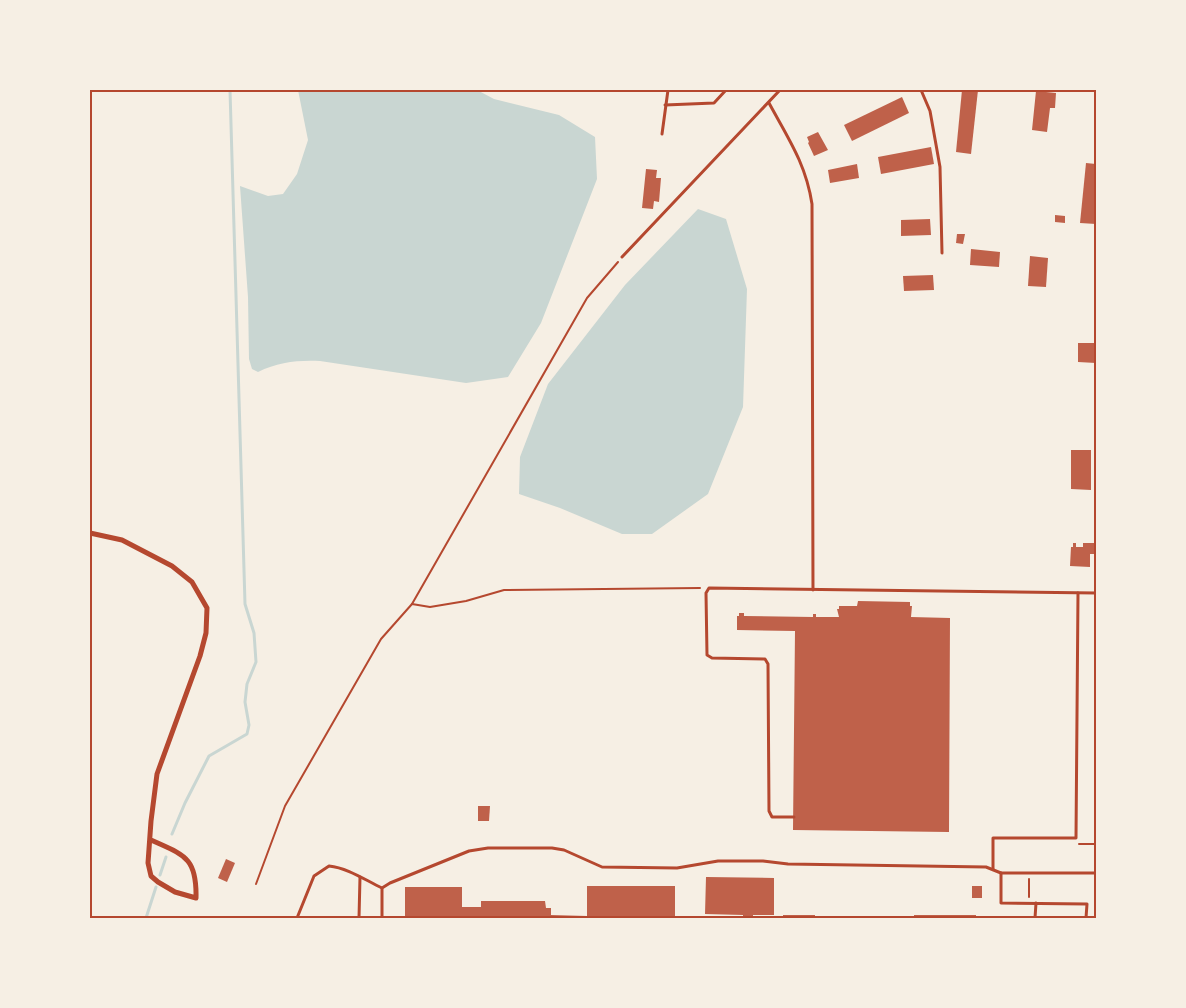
<svg xmlns="http://www.w3.org/2000/svg" width="1186" height="1008" font-family="'Asap Condensed',sans-serif">
	<rect width="100%" height="100%" fill="#f6efe4"/>
	<g fill="#c9d6d2">
		<path d="M298 90H477L494 99 559 115 595 137 597 179 541 323 508 377 466 383 320 361C298 360 278 362 258 372L252 369 249 359 248 297 240 186 268 196 283 194 297 174 308 140Z"/>
		<path d="M698 209 726 219 747 289 743 407 708 494 652 534H622L560 508 519 494 520 457 548 384 625 285Z"/>
	</g>
	<g fill="none" stroke-linecap="round" stroke-linejoin="round">
		<g stroke="#c9d6d2" stroke-width="3">
			<path d="M172 834 185 803 209 756 247 734 249 725 245 702 247 684 256 662 254 633 245 604 230 90"/>
			<path d="M160 875 166 857"/>
			<path d="M146 918 156 887"/>
		</g>
	</g>
	<g fill="#bf614a">
		<path d="M962 90H978L971 154 956 152Z"/>
		<path d="M1036 91 1056 93 1055 108H1050L1047 132 1032 130Z"/>
		<path d="M902 97 909 113 852 141 844 125Z"/>
		<path d="M818 132 828 150 814 156 808 143 809 142 807 137Z"/>
		<path d="M931 147 934 164 881 174 878 157Z"/>
		<path d="M1086 163 1096 164V224L1080 223Z"/>
		<path d="M857 164 859 178 830 183 828 170Z"/>
		<path d="M646 169 657 170 656 178H661L659 202 654 201 653 209 642 208Z"/>
		<path d="M1055 215 1065 216V223L1055 222Z"/>
		<path d="M930 219 931 235 901 236V220Z"/>
		<path d="M957 234H965L963 244 956 243Z"/>
		<path d="M971 249 1000 252 999 267 970 265Z"/>
		<path d="M1030 256 1048 258 1046 287 1028 286Z"/>
		<path d="M933 275 934 290 904 291 903 276Z"/>
		<path d="M1078 343H1096V363L1078 362Z"/>
		<path d="M1071 450H1091V490L1071 489Z"/>
		<path d="M1073 543H1076V547H1083V543H1094V554H1090V567L1070 566 1071 547H1073Z"/>
		<path d="M858 601 910 602V606H912L911 617 950 618 949 832 793 830 795 631 737 630V616H739V613H744V616L813 617V614H816V617H839L837 609H839V606H857Z"/>
		<path d="M478 806H490L489 821H478Z"/>
		<path d="M226 859 235 863 227 882 218 878Z"/>
		<path d="M706 877 774 878V915H753V918H743V915L705 914Z"/>
		<path d="M587 886H675V916H691V918H405V887H462V907H481V901H545L546 908H551V915L587 916Z"/>
		<rect x="972" y="886" width="10" height="12"/>
		<rect x="783" y="915" width="32" height="3"/>
		<rect x="914" y="915" width="62" height="3"/>
	</g>
	<g fill="none" stroke-linecap="round" stroke-linejoin="round">
		<g stroke="#b5482f" stroke-width="2">
			<path d="M412 604 587 298 618 262"/>
			<path d="M1079 844H1096"/>
			<path d="M256 884 285 806 381 639 412 604 430 607 466 601 504 590 700 588"/>
			<path d="M1029 897V879"/>
		</g>
		<g stroke="#b5482f" stroke-width="3">
			<path d="M921 90 930 111 940 167 942 253"/>
			<path d="M769 103C788 138 806 164 812 204L813 590"/>
			<path d="M665 105 714 103 726 90"/>
			<path d="M662 134 668 90"/>
			<path d="M622 257 780 90"/>
			<path d="M794 817H772L769 811 768 664 765 659 712 658 707 655 706 593 709 588 1096 593"/>
			<path d="M993 869V838H1076L1078 593"/>
			<path d="M297 918 314 876 329 866C348 868 365 880 382 888"/>
			<path d="M359 918 360 877"/>
			<path d="M382 918V888L390 883 469 851 488 848H552L564 850 602 867 677 868 718 861H763L788 864 986 867 1001 873"/>
			<path d="M1035 918 1036 903"/>
			<path d="M1086 918 1087 904 1001 903V873H1096"/>
		</g>
		<path stroke="#b5482f" stroke-width="5" d="M90 533 122 540 172 566 192 582 207 608 206 633 200 656 157 774 151 821 148 863 151 876 158 882 175 892 196 898C197 857 184 855 151 840"/>
	</g>
	<rect width="1186" height="1008" fill="none" stroke="#f6efe4" stroke-width="182"/>
	<rect x="91" y="91" width="1004" height="826" fill="none" stroke="#b5482f" stroke-width="2"/>
</svg>
